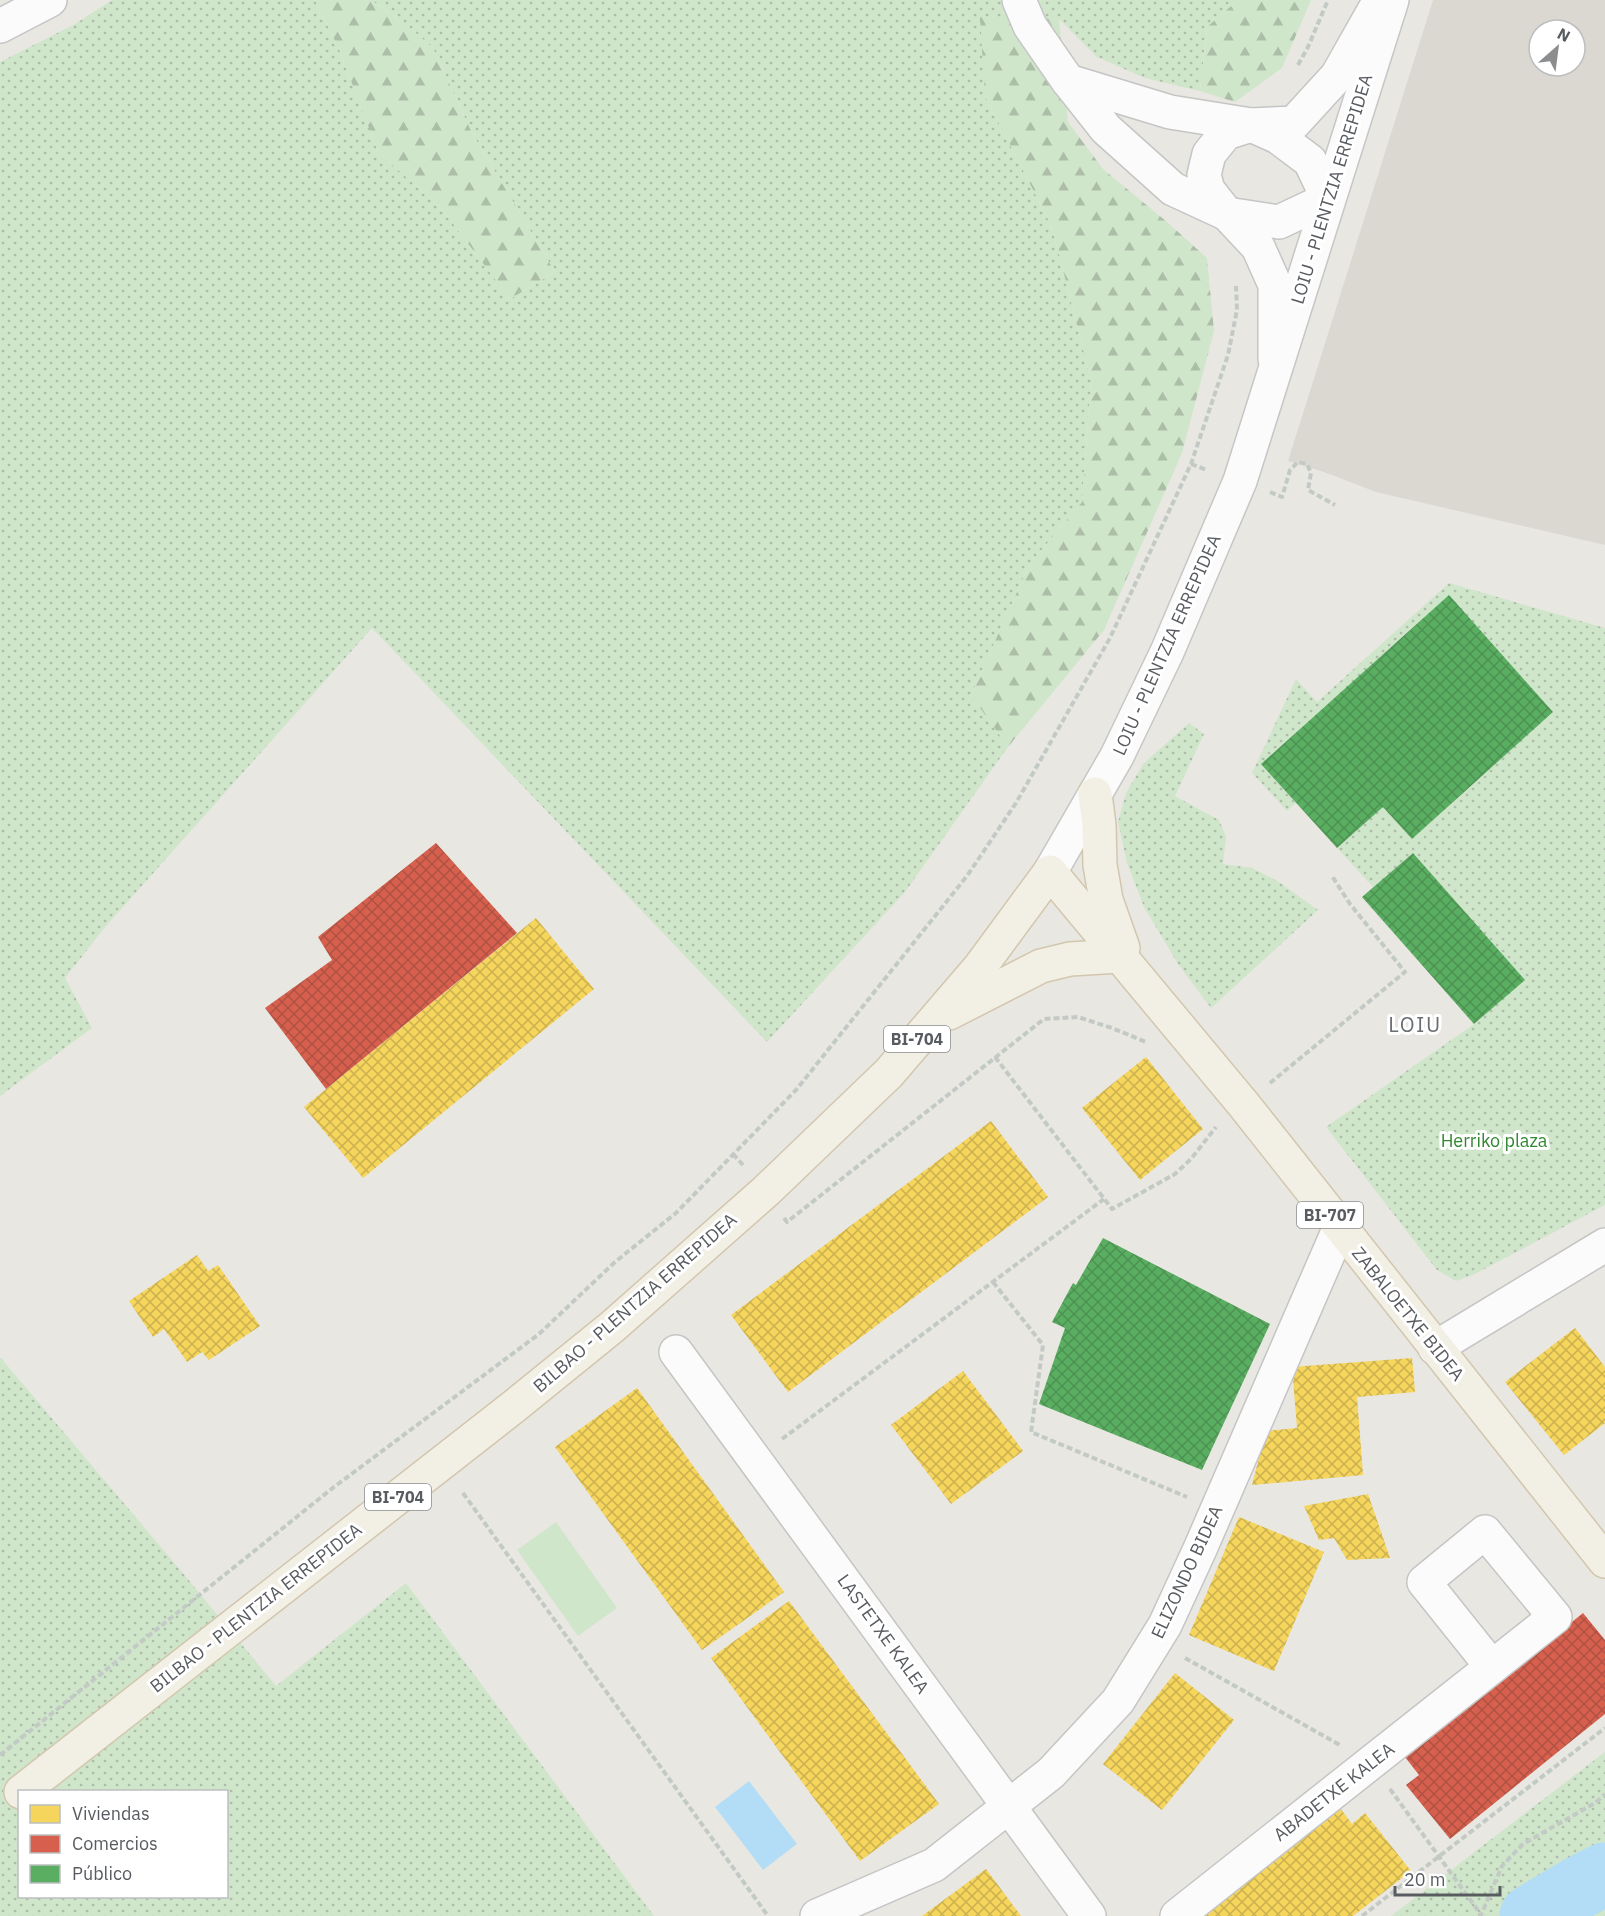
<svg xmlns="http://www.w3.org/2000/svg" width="1605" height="1916" font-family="'IBM Plex Sans',sans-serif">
	<defs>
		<pattern id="green-dots" width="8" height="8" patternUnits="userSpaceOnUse" patternTransform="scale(1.5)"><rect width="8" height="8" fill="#d0e6cb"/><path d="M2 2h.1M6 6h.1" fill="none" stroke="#acbea8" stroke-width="1.8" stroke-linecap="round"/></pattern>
		<pattern id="forest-firs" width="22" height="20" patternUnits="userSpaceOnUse" patternTransform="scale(1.5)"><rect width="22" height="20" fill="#d0e6cb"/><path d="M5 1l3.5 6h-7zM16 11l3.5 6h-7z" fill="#acbea8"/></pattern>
		<pattern id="homes-cross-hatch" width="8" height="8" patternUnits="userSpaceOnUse" patternTransform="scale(1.5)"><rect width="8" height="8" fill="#f6d55c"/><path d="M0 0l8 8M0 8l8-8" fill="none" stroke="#cab04f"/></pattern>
		<pattern id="shops-cross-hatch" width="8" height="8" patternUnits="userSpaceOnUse" patternTransform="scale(1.5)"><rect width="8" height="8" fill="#d6604d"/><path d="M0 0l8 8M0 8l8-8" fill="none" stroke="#b05243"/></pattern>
		<pattern id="public-cross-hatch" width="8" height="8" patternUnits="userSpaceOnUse" patternTransform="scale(1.5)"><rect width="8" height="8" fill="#5aae61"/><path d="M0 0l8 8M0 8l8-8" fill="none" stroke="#4d9153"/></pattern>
	</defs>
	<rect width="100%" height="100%" fill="#e9e7e2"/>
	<path fill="#dbd8d1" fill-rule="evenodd" d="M1433 0H1605V545L1376 492 1324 472 1288 461ZM1539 30H1575V66H1539Z"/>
	<g fill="url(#green-dots)" fill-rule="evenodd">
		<path d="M112 0H315L339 49 378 152 442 209 510 299 555 272 472 133 433 48 410 28 371 0H1238L1207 27 1200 91 1145 78 1097 57 1059 19 985 96 1052 227 1091 380 1082 502 1029 565 971 695 1008 747 905 892 767 1042 372 628 106 926 65 978 92 1028 0 1096V62L75 24Z"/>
		<path d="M1449 583 1605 628V1205L1473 1275 1456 1281 1437 1270 1326 1127 1474 1024 1524 980 1413 853 1373 887 1337 848 1383 807 1412 839 1553 712 1449 596 1261 764 1296 803 1287 811 1252 773 1296 679 1317 702Z"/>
		<path d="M1189 723 1204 734 1175 796 1219 820 1226 837 1223 864 1252 868 1279 882 1318 910 1211 1008 1178 964 1144 907 1127 863 1118 822 1126 793 1143 764Z"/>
		<path d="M0 1357 177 1566 276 1686 406 1583 654 1916H0ZM20 1792H226V1896H20Z"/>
		<path d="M1605 1752V1916H1391Z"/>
	</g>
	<g fill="url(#forest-firs)">
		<path d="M315 0H371L410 28 433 48 472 133 555 272 510 299 442 209 378 152 339 49Z"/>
		<path d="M1238 0H1311L1282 68 1235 102 1200 91 1207 27Z"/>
		<path d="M980 17 1059 19 1068 122 1103 169 1167 222 1207 258 1214 331 1182 453 1104 630 1008 747 971 695 1029 565 1082 502 1091 380 1052 227 985 96Z"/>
	</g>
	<path fill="#d0e6cb" d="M556 1522 617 1608 578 1636 517 1550Z"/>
	<path fill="#b3ddf6" d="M749 1781 797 1844 763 1870 715 1807Z"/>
	<g fill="url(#homes-cross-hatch)">
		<path d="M536 918 594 989 363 1178 304 1107Z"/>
		<path d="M1146 1057 1203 1129 1140 1180 1082 1108Z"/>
		<path d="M991 1121 1048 1197 788 1392 731 1315Z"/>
		<path d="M197 1255 208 1271 218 1265 260 1326 209 1360 202 1352 187 1362 164 1329 153 1337 129 1301Z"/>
		<path d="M1575 1328 1605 1367V1423L1564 1455 1505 1382Z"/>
		<path d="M1412 1358 1415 1392 1357 1397 1363 1475 1252 1485 1266 1431 1297 1428 1292 1367Z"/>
		<path d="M963 1371 1023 1451 951 1504 891 1425Z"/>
		<path d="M637 1388 784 1592 702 1650 555 1447Z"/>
		<path d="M1368 1494 1390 1558 1347 1560 1334 1538 1319 1540 1304 1506Z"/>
		<path d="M1239 1517 1324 1552 1274 1671 1189 1635Z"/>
		<path d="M789 1601 939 1804 860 1861 711 1658Z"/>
		<path d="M1175 1673 1234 1720 1162 1810 1103 1764Z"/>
		<path d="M1340 1808 1352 1824 1365 1813 1411 1871 1353 1916H1201Z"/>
		<path d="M986 1869 1021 1916H922Z"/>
	</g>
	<g fill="url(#shops-cross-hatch)">
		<path d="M436 843 517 933 326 1089 265 1008 332 960 318 937Z"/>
		<path d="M1583 1613 1605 1640V1714L1450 1839 1406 1785 1419 1775 1405 1757Z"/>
	</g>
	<g fill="url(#public-cross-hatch)">
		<path d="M1449 595 1553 712 1412 839 1383 807 1337 848 1261 764Z"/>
		<path d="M1413 853 1525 980 1474 1024 1362 897Z"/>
		<path d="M1103 1238 1270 1324 1202 1470 1039 1404 1065 1328 1052 1322 1073 1283 1076 1285Z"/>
	</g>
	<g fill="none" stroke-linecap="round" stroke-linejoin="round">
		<path stroke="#b3ddf6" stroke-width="63" d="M1531 1916 1578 1888 1605 1874"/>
		<defs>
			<g id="street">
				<path d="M1019 0 1030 26 1068 81"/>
				<path d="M0 26 50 0"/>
				<path d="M1068 81 1170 112 1251 125 1278 137 1310 161 1328 199 1279 222 1227 214 1173 189 1106 129Z"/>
				<path d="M1275 359V285L1258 247 1227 214 1208 190 1204 175 1209 154 1226 133 1251 125 1294 123 1337 76 1380 0"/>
				<path d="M1435 1348 1605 1245"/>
				<path d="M676 1352 1089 1916"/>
				<path d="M817 1916 934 1865 1051 1773 1118 1701 1165 1625 1200 1549 1340 1227"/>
				<path d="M1177 1916 1555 1617 1485 1532 1424 1582 1492 1667"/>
			</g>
			<path id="secondary" d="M1050 872 1117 756 1167 652 1240 481 1392 0"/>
			<g id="primary">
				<path d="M1095 794 1099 825 1100 865 1106 900 1123 948"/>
				<path d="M949 1013 1041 966 1070 959 1120 956"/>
				<path d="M21 1792 512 1408 612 1327 766 1191 889 1073 980 967 1050 872 1244 1105 1605 1561"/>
			</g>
		</defs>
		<use href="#street" stroke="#c5c5c5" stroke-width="36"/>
		<use href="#secondary" stroke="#c6c6c6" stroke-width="36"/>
		<use href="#primary" stroke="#d2c7ae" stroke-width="36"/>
		<g stroke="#c3cac6" stroke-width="4" stroke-dasharray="6 3" stroke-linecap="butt">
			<path d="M1298 65 1308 47 1328 0"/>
			<path d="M1191 464 1207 470"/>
			<path d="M1270 492 1282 497 1290 470 1298 462 1307 464 1311 473 1308 490 1335 505"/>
			<path d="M995 1057 1112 1209 1175 1174 1191 1159 1216 1127"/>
			<path d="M1270 1083 1405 972 1350 904 1332 876"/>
			<path d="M733 1154 743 1165"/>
			<path d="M784 1218 787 1222 1044 1019 1078 1017 1112 1028 1146 1042"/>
			<path d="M993 1282 1043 1345 1031 1432 1187 1497"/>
			<path d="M782 1439 1104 1199"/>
			<path d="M463 1493 768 1916"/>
			<path d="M1185 1658 1340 1745"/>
			<path d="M0 1755 334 1487 539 1334 615 1262 676 1213 796 1090 967 876 1016 803 1110 638 1191 464 1228 355 1237 310 1236 286"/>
			<path d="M1390 1789 1482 1916"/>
			<path d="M1362 1916 1605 1728"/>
			<path d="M1478 1916 1481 1915 1502 1866 1523 1844 1595 1803 1605 1794"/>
		</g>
		<use href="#street" stroke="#fcfbfb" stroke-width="33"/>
		<use href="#secondary" stroke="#fcfbfb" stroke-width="33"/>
		<use href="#primary" stroke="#f2efe5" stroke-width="33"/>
	</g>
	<g text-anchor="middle" stroke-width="6" stroke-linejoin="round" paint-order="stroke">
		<g fill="#fff" stroke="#8a8d90" stroke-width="1.5">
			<rect x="884" y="1026" width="66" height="26" rx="4.5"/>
			<rect x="1297" y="1202" width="66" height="26" rx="4.5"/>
			<rect x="365" y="1484" width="66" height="26" rx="4.5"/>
		</g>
		<g font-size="16" font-weight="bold" fill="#585c61">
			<text x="917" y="1045">BI-704</text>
			<text x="1330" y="1221">BI-707</text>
			<text x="398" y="1503">BI-704</text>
		</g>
		<g font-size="18" fill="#585c61" stroke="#fff">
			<text transform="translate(1332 189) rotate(-73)" y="6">LOIU - PLENTZIA ERREPIDEA</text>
			<text transform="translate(1167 645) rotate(-66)" y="6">LOIU - PLENTZIA ERREPIDEA</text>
			<text transform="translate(635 1303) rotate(-41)" y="6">BILBAO - PLENTZIA ERREPIDEA</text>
			<text transform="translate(1408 1314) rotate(51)" y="6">ZABALOETXE BIDEA</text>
			<text transform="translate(1187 1572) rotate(-65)" y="6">ELIZONDO BIDEA</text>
			<text transform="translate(256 1608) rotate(-38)" y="6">BILBAO - PLENTZIA ERREPIDEA</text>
			<text transform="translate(883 1634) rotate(54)" y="6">LASTETXE KALEA</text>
			<text transform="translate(1334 1792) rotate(-38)" y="6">ABADETXE KALEA</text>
		</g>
		<g font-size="18" fill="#328731" stroke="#fff">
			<text x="1494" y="1147">Herriko plaza</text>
		</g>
		<g font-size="21" letter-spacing="1.5" fill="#696e73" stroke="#fff">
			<text x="1415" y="1032">LOIU</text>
		</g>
	</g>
	<rect x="18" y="1790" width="210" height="108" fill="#ffffff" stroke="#bcbec0" stroke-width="1.5"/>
	<rect x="30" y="1805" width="30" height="18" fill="#f6d55c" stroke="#bcbec0" stroke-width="1.5"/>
	<text x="72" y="1820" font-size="18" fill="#585c61">Viviendas</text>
	<rect x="30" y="1835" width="30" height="18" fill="#d6604d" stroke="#bcbec0" stroke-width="1.5"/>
	<text x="72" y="1850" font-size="18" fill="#585c61">Comercios</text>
	<rect x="30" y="1865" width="30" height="18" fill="#5aae61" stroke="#bcbec0" stroke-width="1.5"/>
	<text x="72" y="1880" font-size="18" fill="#585c61">Público</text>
	<g transform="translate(1557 48) rotate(28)"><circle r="28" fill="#ffffff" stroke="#bcbec0" stroke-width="1.5"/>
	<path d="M0-4.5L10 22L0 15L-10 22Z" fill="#8b8d8e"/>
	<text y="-9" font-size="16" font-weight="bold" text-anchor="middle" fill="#585c61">N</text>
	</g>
	<path d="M1395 1886v9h105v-9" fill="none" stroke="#585c61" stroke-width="3"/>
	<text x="1404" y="1886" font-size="18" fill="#585c61" stroke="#ffffff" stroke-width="4.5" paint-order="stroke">20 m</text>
</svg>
